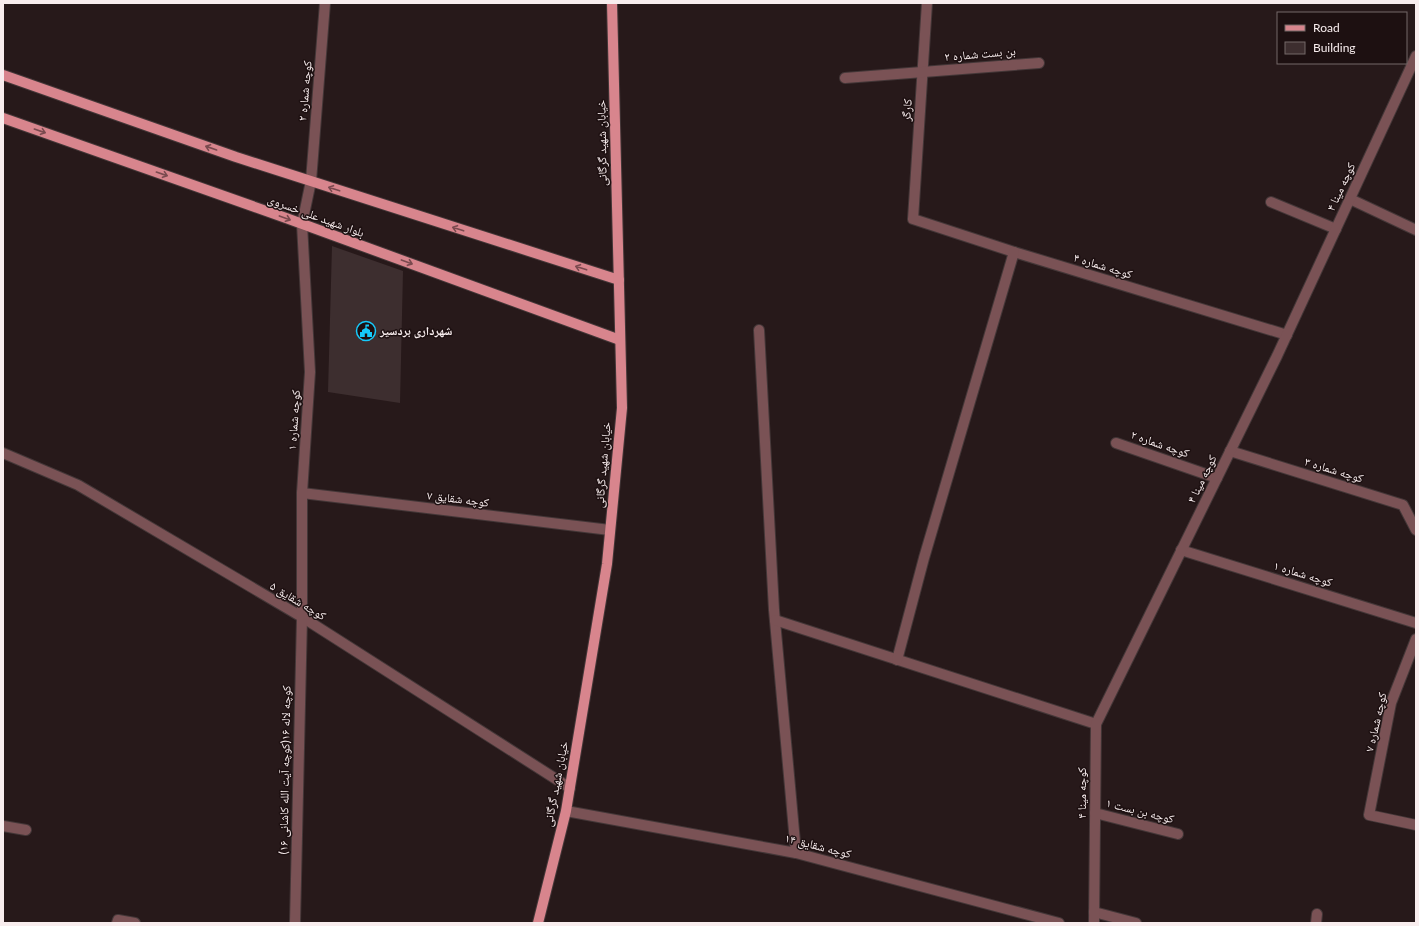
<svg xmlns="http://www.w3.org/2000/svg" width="1419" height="926" font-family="Lato,'Noto Naskh Arabic',sans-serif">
	<rect width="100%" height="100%" fill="#27191a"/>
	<path fill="#3d2e2f" d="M332 246 403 271 400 403 328 392Z"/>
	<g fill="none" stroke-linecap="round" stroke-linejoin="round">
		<defs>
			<g id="minor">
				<path d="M927 3 913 219 1014 252 1287 335"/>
				<path d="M845 78 1039 63"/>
				<path d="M1350 199 1416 230"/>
				<path d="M1271 202 1336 229"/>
				<path d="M759 330 774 610 796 853"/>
				<path d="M1116 443 1217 478"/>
				<path d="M1230 451 1403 505 1416 530"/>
				<path d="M3 453 78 485 302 617 570 788"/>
				<path d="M302 493 610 530"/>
				<path d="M1181 550 1416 623"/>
				<path d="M775 620 1096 724"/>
				<path d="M1416 639 1391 703 1369 815 1416 825"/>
				<path d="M897 660 924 558 1014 252"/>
				<path d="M566 811 796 853 1059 923"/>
				<path d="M1095 813 1178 834"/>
				<path d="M3 826 26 830"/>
				<path d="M1094 912 1136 923"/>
				<path d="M117 923 118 920 135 923"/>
				<path d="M295 923 302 617V493L310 372 302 224 311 181 325 3"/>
				<path d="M1094 923 1096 724 1277 356 1416 56"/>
				<path d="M1316 923 1317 914"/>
			</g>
			<g id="major">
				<path d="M3 75 236 157 619 280"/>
				<path d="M3 118 286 218 620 340"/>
				<path d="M538 923 566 811 607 564 622 408 612 3"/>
			</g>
		</defs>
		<use href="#minor" stroke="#443738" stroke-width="12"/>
		<use href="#major" stroke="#443738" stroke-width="12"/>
		<use href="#minor" stroke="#7a5255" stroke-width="10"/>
		<use href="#major" stroke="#d8858d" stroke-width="10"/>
	</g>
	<defs><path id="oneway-shaft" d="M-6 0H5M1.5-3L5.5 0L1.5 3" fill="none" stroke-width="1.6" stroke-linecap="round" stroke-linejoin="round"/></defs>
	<g stroke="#7a4a4f">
		<use href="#oneway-shaft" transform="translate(40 131) rotate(19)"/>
		<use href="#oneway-shaft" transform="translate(211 148) rotate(-161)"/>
		<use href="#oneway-shaft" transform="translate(162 174) rotate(19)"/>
		<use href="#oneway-shaft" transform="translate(334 189) rotate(-162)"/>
		<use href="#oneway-shaft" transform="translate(285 218) rotate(20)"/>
		<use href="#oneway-shaft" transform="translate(458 229) rotate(-162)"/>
		<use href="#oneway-shaft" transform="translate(407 262) rotate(20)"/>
		<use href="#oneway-shaft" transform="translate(581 268) rotate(-162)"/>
	</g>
	<defs>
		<symbol id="civic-ring" viewBox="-11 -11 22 22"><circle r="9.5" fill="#1d1011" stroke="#16cafb" stroke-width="1.5"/><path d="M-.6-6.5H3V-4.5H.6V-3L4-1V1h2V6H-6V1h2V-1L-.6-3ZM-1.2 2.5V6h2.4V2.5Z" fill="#16cafb"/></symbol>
	</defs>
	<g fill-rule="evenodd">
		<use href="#civic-ring" x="355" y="320" width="22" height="22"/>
	</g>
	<g text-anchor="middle" stroke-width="3" stroke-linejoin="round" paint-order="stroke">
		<g font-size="12" fill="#f8edee" stroke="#1d1011">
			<text transform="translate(980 54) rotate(-5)" y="4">بن بست شماره ۲</text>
			<text transform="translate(305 91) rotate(-85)" y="4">کوچه شماره ۲</text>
			<text transform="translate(907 110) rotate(-86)" y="4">کارگر</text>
			<text transform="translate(602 143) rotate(-91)" y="4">خیابان شهید گرگانی</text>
			<text transform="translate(1341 187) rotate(-65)" y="4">کوچه مینا ۴</text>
			<text transform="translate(316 216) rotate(20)" y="4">بلوار شهید علی خسروی</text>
			<text transform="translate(1103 266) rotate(17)" y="4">کوچه شماره ۴</text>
			<text transform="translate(294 420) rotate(-86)" y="4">کوچه شماره ۱</text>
			<text transform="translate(1160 444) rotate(19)" y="4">کوچه شماره ۲</text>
			<text transform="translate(603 465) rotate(-85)" y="4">خیابان شهید گرگانی</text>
			<text transform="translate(1334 470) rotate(17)" y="4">کوچه شماره ۳</text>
			<text transform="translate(1202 479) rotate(-64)" y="4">کوچه مینا ۴</text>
			<text transform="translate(458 499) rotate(7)" y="4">کوچه شقایق ۷</text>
			<text transform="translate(1303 574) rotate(17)" y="4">کوچه شماره ۱</text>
			<text transform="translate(298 601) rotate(31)" y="4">کوچه شقایق ۵</text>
			<text transform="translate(1376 722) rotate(-77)" y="4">کوچه شماره ۷</text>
			<text transform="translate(285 770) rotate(-89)" y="4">کوچه لاله ۱۶(کوچه آیت الله کاشانی ۱۶)</text>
			<text transform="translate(556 784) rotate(-79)" y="4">خیابان شهید گرگانی</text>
			<text transform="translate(1082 793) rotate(-90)" y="4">کوچه مینا ۴</text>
			<text transform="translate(1140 811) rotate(14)" y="4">کوچه بن بست ۱</text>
			<text transform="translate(818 846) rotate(14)" y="4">کوچه شقایق ۱۴</text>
		</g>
		<g font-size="12" font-weight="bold" fill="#f8edee" stroke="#1d1011" text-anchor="start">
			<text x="380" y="335">شهرداری بردسیر</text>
		</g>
	</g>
	<rect width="1419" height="926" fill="none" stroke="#f8edee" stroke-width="8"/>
	<rect x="1277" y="12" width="130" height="52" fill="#1d1011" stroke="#756869"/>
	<rect x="1285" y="25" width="20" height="6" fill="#d8858d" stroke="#756869"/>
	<text x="1313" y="32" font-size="12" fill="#f8edee">Road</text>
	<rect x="1285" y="42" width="20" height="12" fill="#3d2e2f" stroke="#756869"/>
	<text x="1313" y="52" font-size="12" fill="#f8edee">Building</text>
</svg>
